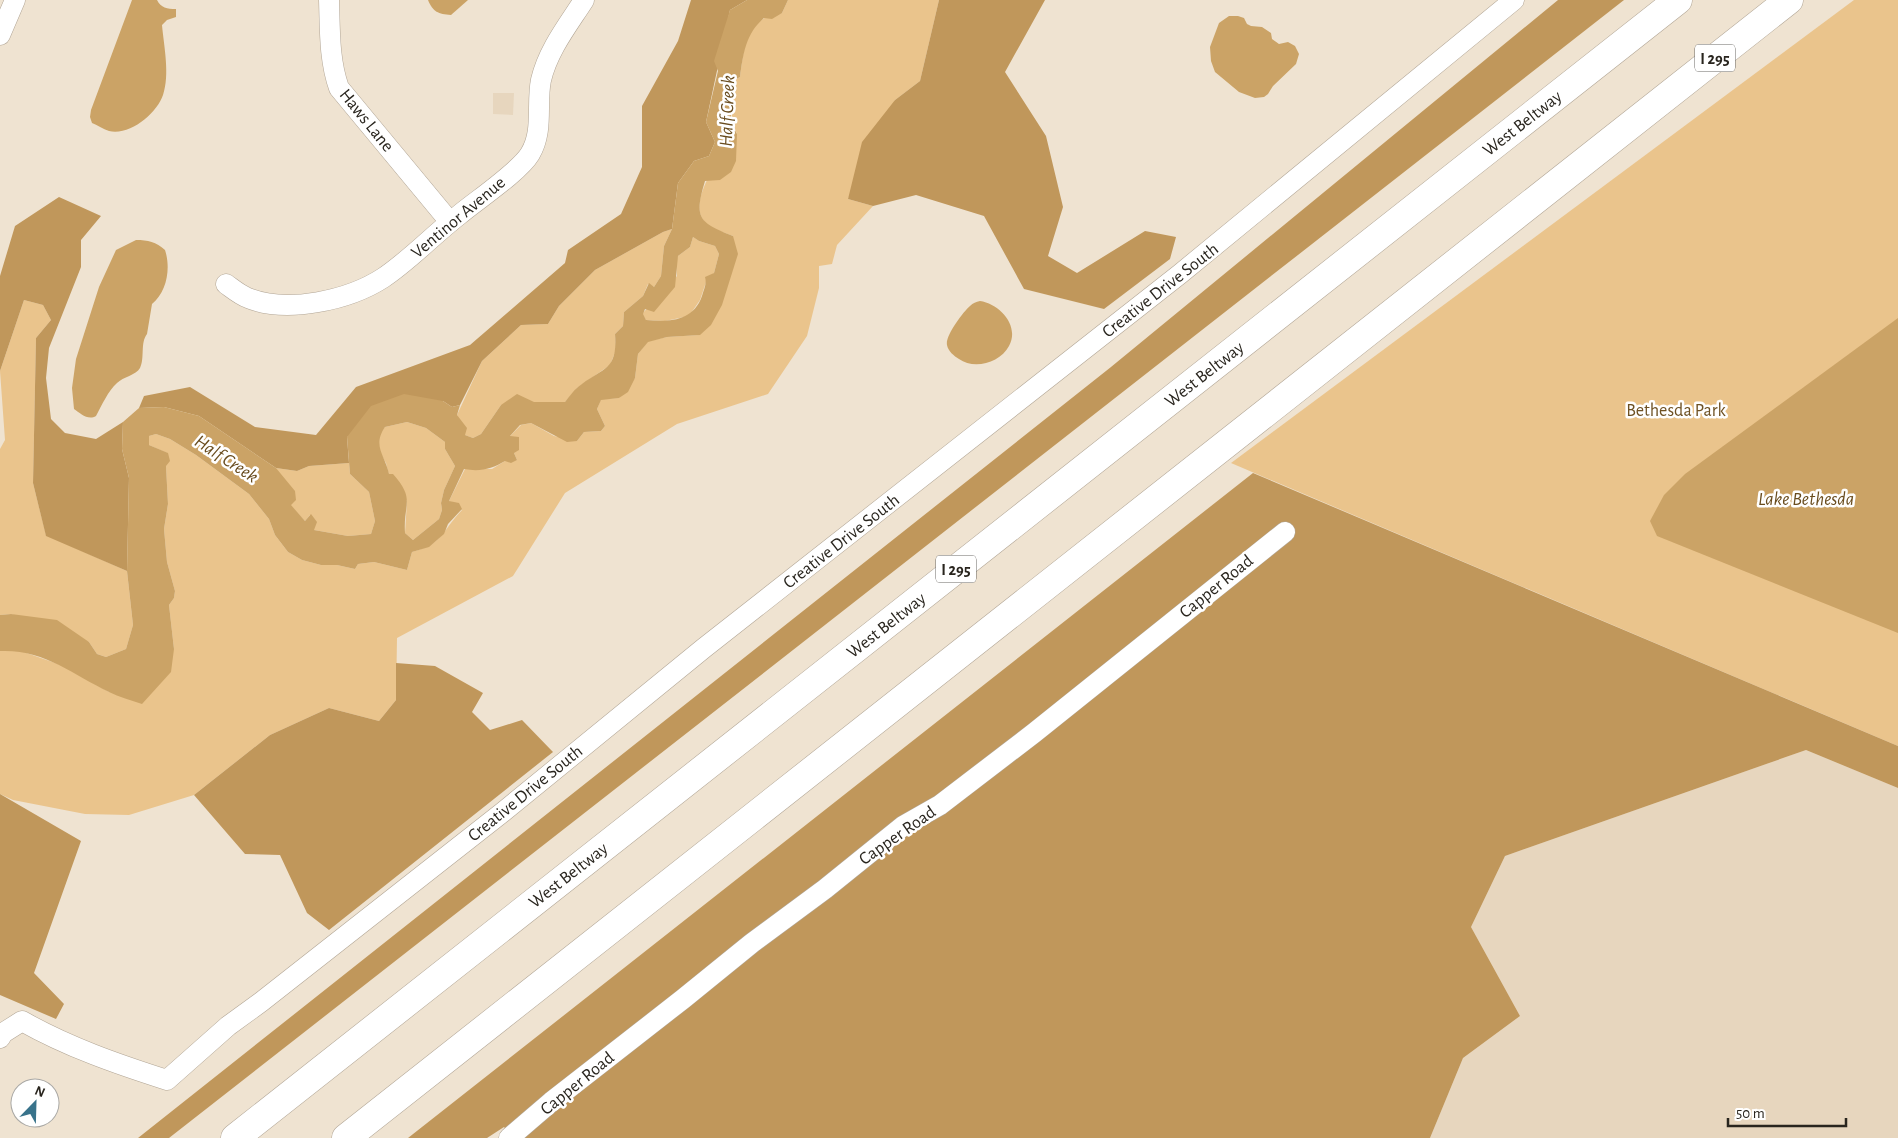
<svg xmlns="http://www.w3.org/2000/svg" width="1898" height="1138" font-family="'Alegreya Sans',sans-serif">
	<rect width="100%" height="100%" fill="#efe3d1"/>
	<g fill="#e7d6be">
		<path d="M493 93H514L513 115 493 114Z"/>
		<path d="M1806 750 1898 788V1138H1430L1463 1058 1520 1016 1471 927 1505 856Z"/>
	</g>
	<g fill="#eac48c">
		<path d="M788 0H939L920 81 895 100 848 199 873 206 837 245 832 264 819 266V288L807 336 768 394 677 424 565 493 513 576 397 638 396 700 379 721 329 708 270 735 194 795 129 815 85 814 13 800 0 794V651L18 650 61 665 109 692 174 649 169 605 174 598 175 591 167 562 164 529 168 504 166 466 167 453 149 445V436L156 434 170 439 196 455 249 494 269 519 275 535 288 552 302 560 321 565H337L355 569 358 564 374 562 407 570 412 552C444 543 441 532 462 510L449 501 465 469H492L505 461 517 460 514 453 518 437H509L521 425 531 423 554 436 577 441 584 432 601 431 605 426 597 409 601 399 619 398 635 378 638 354 648 341 667 337 699 335 733 236C723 232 709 229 703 220 688 197 724 153 737 134 729 116 731 99 734 80L740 77C743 57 744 31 763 19 768 15 775 14 782 13Z"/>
		<path d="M1854 0H1898V746L1231 463Z"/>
		<path d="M672 229 664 246 661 276 654 287 648 284 643 296 624 312 623 326 615 334 616 350 610 365 577 388 565 402H533L501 405 481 434 473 438 465 435 457 415 482 361 521 325 548 324 559 306 595 270 663 232Z"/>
		<path d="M693 237 699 241 715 246 719 254 714 273 706 282 700 300 689 316 665 321 646 320 642 314 677 276 676 261 678 256 690 247Z"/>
		<path d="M24 300 43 305 51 320 36 338 33 483 46 535 127 571 133 625 126 649 106 657 97 654 89 642 11 614 0 615V449L5 440 0 371Z"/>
		<path d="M407 422 426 428 445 442V449L455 466 444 490 441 503 442 510 439 519 413 540 405 533 407 501 389 475 386 463 379 451 378 436 385 427Z"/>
		<path d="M349 463 350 474 369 492 375 521 371 534 348 536 314 530 310 515 305 521 290 505 276 468 297 471 309 466Z"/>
	</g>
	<g fill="#c0975b">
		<path d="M691 0H747L730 10 706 122 715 142 709 156 694 161 678 183 672 229 663 232 595 270 559 306 548 324 521 325 482 361 460 405 452 407 443 401 347 437 349 463 309 466 297 471 276 468 199 416 164 407 139 408 144 396 190 387 255 427 316 435 356 387 470 345 565 263 568 250 621 214 642 167V106L678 41Z"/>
		<path d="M939 0H1045L1005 72 1046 136 1063 207 1048 256 1077 273 1145 231 1176 237 1170 259 1104 309 1024 289 984 216 916 195 873 206 848 199 862 142 895 100 920 81Z"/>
		<path d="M1558 0H1624L169 1138H138L1111 367Z"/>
		<path d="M59 197 101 216 81 240V267L49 348 46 378 51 419 65 433 96 439 123 422 122 449 129 478 127 571 46 536 33 483 36 338 51 320 43 305 24 300 0 371V276L15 226Z"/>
		<path d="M1253 473 1898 746V788L1806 750 1505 856 1471 927 1520 1016 1463 1058 1430 1138H514L504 1127 487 1138H408Z"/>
		<path d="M396 663 435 666 483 693 472 712 490 730 522 720 553 752 329 930 307 913 280 855 245 854 194 795 270 735 329 708 379 721 396 700Z"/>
		<path d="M0 794 81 841 34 973 64 1004 56 1019 0 995Z"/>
	</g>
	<g fill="#cba366" fill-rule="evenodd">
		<path d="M132 0H157C161 8 167 9 176 9V17L167 20 162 25C164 47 170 74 163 95 157 113 130 136 109 131 103 129 97 125 92 123L90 117 91 110Z"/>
		<path d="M428 0H468L451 15C438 14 433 12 428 0Z"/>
		<path d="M747 0H788L782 13 772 19 764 18C746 33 743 54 740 77L734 80 731 99V123L737 134 736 161 731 172 720 180 705 181C694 218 698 222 733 236L738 254 722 305 711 325 700 335 667 337 648 342 638 354 635 378 628 392 619 398 601 400 597 409 605 426 601 431 584 432 577 441 567 442 531 423 520 425 510 436 519 437V450L514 453 517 460 511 463 505 461C492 469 480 472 464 469L449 501 459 503 462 509 448 524 444 534 429 547 412 552 407 570 374 562 358 564 355 569 337 565H321L302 560 288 552 275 535 269 519 249 494 196 455 170 439 156 434 149 436V445L168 453 170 461 166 466 168 504 164 529 167 562 175 591 174 598 169 605 174 649 171 672 142 704C131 700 119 697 109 692 72 674 44 649 0 651V615L11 614 57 620 89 642 97 654 106 657 126 649 133 625 127 571 129 478 122 449 123 422 139 408 164 407 199 416 276 468 295 491 296 500 291 505 305 521 311 514 317 522 314 530 348 536 371 534 375 521 369 492 350 474 347 437 371 406 404 394 443 401 452 407 460 405 457 415 467 428 465 435 473 438 481 434 501 405 517 394 534 402H565C569 397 573 391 578 387 602 367 618 372 615 334L623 326 624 312 643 296 649 283 654 287 661 276 664 246 672 229 678 183 694 161 709 156 715 142 706 122 718 71 714 61 730 10ZM693 237 699 241 715 246 719 254 714 273 705 277C707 284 704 289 702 296 693 322 668 322 646 320L643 314 645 309 654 312 675 287 678 256 690 247ZM407 422 426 428 445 442V449L455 466 444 490 441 503 442 510 439 519 413 540 405 533C403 503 416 500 393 474H389C385 455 372 446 385 427Z"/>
		<path d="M1229 16H1238L1244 18 1247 24 1251 26 1262 27 1271 33 1272 39 1279 44 1288 42 1295 46 1299 54 1296 64 1273 86 1268 94 1264 97 1255 98 1239 92 1215 72 1211 61 1210 47 1219 23Z"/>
		<path d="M136 240C148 240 156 242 165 250 171 268 167 292 152 304L147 334C140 343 145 358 140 368 136 375 123 377 117 383 108 391 102 405 96 416 88 421 80 413 74 409L72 388 76 359 99 287 116 250Z"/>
		<path d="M980 301C1000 304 1020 326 1009 346 1000 363 974 370 959 359 954 356 948 351 947 345 945 336 963 312 970 306 973 303 976 302 980 301Z"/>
		<path d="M1898 318V633L1657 536 1650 521 1664 495 1685 474Z"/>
	</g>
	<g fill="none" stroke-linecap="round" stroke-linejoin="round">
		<defs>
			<g id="minor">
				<path d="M329 0C330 30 329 60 339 88L450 222"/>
				<path d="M0 35 15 0"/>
				<path d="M226 284C233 289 240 295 248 298 287 314 349 300 383 278 410 260 433 235 459 215 477 200 519 172 530 154 544 131 536 104 541 80 548 50 568 25 584 0"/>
				<path d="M0 1038 3 1033 22 1021C68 1047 117 1064 167 1080L228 1026 261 1002 503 812 704 648 1180 274 1514 0"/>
				<path d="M509 1138 551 1102 683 999 752 943 825 889 903 826 940 805 1034 733 1285 532"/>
			</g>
			<g id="highway">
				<path d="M235 1138 1678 0"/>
				<path d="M346 1138 1789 0"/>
			</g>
		</defs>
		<use href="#minor" stroke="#b1a595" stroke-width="21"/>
		<use href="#highway" stroke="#b1a595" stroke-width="29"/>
		<use href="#minor" stroke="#fff" stroke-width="20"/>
		<use href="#highway" stroke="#fff" stroke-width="28"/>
	</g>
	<g text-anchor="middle" stroke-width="5" stroke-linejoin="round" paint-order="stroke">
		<g fill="#fff" stroke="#696662" stroke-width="1">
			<rect x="1695" y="44.5" width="40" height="27" rx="4"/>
			<rect x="936" y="555.5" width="40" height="27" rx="4"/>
		</g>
		<g font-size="16" font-weight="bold" fill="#29251e">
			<text x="1715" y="64">I 295</text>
			<text x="956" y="575">I 295</text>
		</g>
		<g font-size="18" fill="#29251e" stroke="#fff">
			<text transform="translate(367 120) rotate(51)" y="6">Haws Lane</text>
			<text transform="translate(1522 123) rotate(-38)" y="6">West Beltway</text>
			<text transform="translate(458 217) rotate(-40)" y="6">Ventinor Avenue</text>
			<text transform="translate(1160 290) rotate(-38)" y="6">Creative Drive South</text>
			<text transform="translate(1204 374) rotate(-38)" y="6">West Beltway</text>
			<text transform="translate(841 541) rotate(-38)" y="6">Creative Drive South</text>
			<text transform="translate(1216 586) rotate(-39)" y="6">Capper Road</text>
			<text transform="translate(886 625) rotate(-38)" y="6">West Beltway</text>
			<text transform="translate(525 793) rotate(-39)" y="6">Creative Drive South</text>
			<text transform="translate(897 835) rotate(-35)" y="6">Capper Road</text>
			<text transform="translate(568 875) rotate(-38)" y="6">West Beltway</text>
			<text transform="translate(577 1083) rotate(-39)" y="6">Capper Road</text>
		</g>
		<g font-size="18" fill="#6e5123" stroke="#fff">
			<text x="1676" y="416">Bethesda Park</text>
		</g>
		<g font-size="19" font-style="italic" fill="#694c1e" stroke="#fff">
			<text transform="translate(726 111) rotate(-88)" y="7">Half Creek</text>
			<text transform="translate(227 458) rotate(33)" y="7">Half Creek</text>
			<text x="1806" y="505">Lake Bethesda</text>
		</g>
	</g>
	<g transform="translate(35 1103) rotate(23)"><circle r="24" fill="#ffffff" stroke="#a9a8a5"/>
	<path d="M0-4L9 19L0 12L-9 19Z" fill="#38738b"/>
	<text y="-8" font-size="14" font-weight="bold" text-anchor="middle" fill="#29251e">N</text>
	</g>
	<path d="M1728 1118v8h118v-8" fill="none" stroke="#29251e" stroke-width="2.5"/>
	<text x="1736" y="1118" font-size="15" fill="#29251e" stroke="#ffffff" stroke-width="4" paint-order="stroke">50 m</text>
</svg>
